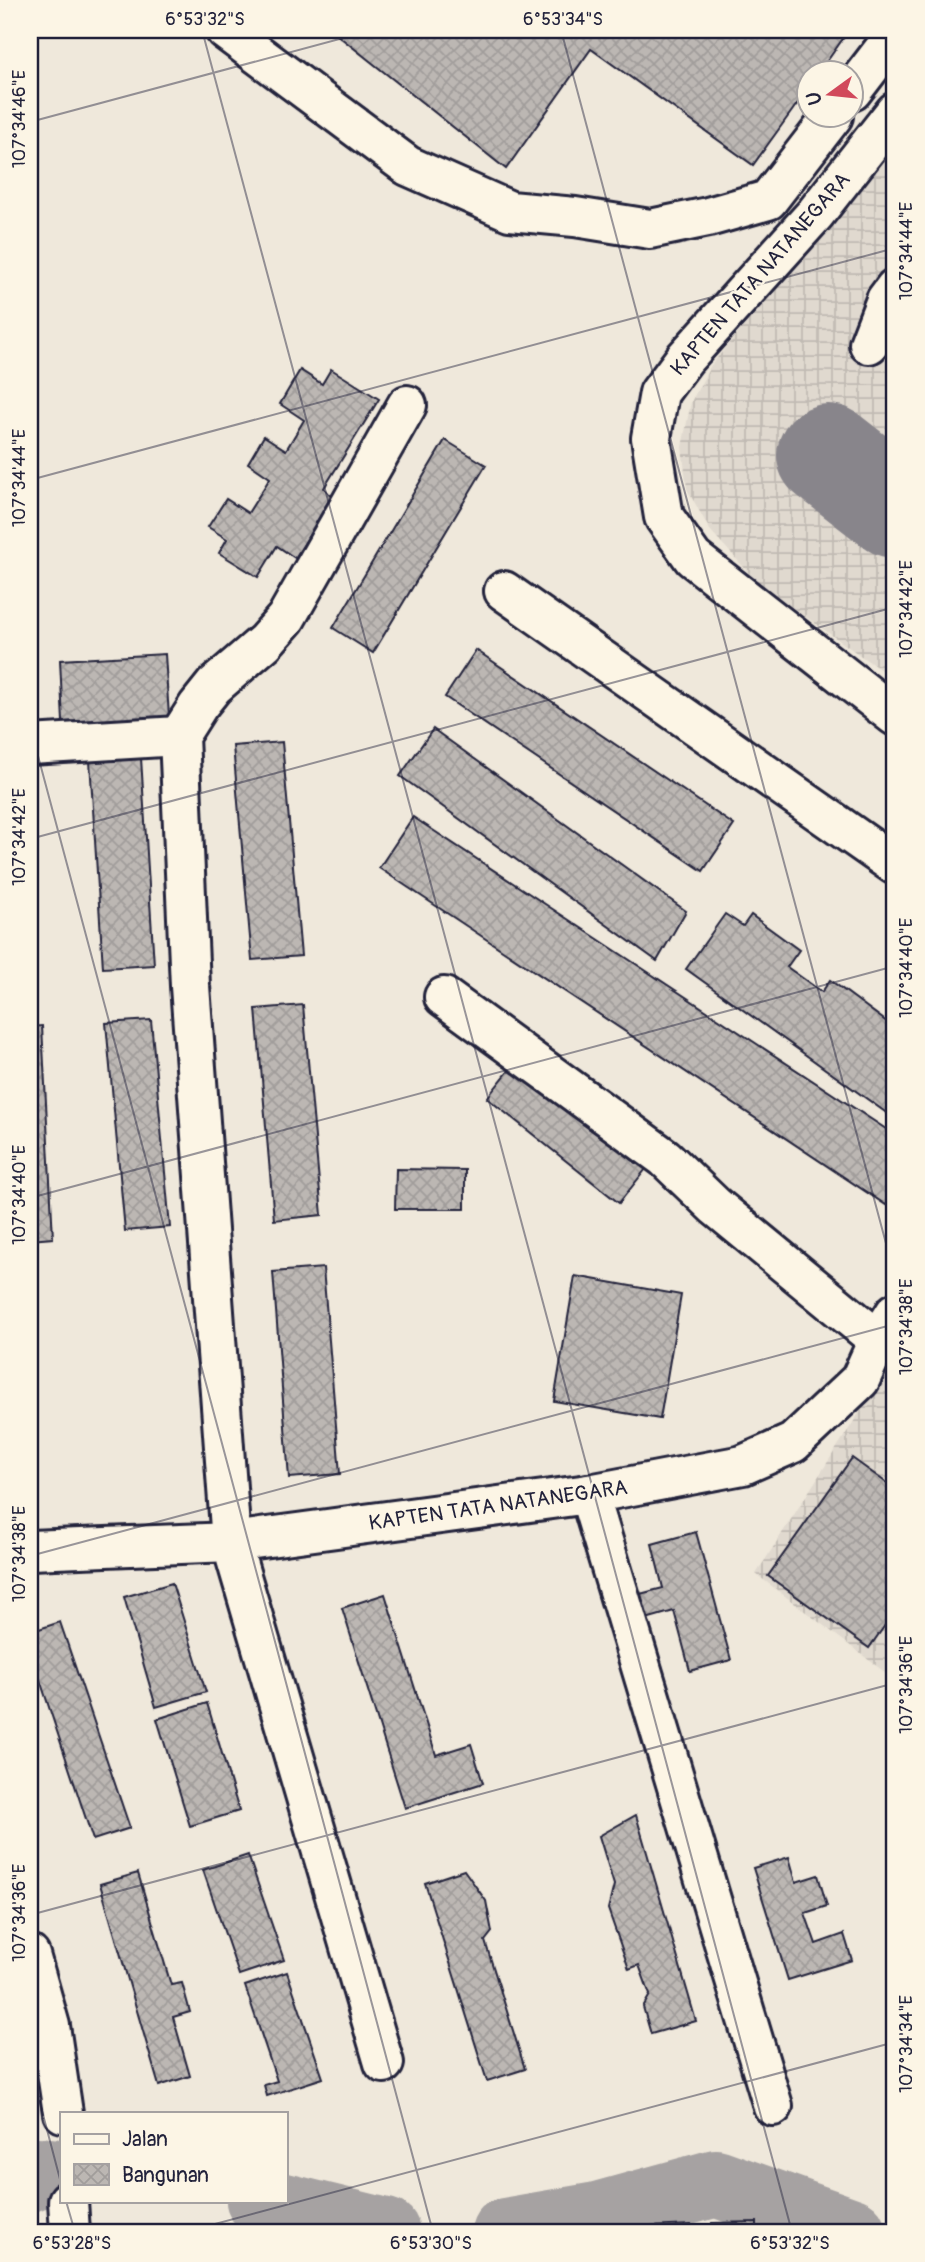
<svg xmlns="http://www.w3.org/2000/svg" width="925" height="2262" font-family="Pangolin,sans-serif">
	<defs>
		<pattern id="industrial-grid" width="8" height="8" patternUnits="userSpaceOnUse" patternTransform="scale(1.75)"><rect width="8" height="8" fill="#e0d9cf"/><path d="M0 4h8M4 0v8" fill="none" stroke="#c0bab3"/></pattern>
		<pattern id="building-cross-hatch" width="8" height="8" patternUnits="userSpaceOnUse" patternTransform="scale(1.75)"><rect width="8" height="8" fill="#bcb7b3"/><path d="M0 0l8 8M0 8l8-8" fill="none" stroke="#a19d9b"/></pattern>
	</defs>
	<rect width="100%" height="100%" fill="#efe8db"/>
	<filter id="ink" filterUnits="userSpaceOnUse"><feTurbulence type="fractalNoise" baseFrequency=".0143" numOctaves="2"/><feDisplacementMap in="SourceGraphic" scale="14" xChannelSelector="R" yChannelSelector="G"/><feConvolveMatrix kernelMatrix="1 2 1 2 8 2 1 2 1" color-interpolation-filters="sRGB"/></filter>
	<g filter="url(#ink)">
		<g fill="url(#industrial-grid)">
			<path d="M895 147V680L758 583 710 530 687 489 682 447 691 402 711 365Z"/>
			<path d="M895 1357V1680L756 1574Z"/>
		</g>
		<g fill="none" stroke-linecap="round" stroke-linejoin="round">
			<g stroke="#a6a2a2" stroke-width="68">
				<path d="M30 2178 39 2171 61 2173"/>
				<path d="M260 2201 386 2232"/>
				<path d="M505 2232 597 2216 716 2183 852 2232"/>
			</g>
			<path stroke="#88858b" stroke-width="102" d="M828 455 895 507"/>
		</g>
		<g fill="url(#building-cross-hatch)" stroke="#22223b" stroke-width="2">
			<path d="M331 30H849L818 74H810V86L753 165 591 49 506 169Z"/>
			<path d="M331 369 379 399 324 488 333 498 295 558 277 546 258 577 219 553 227 539 208 527 226 499 248 513 270 478 248 463 264 436 286 450 304 420 280 404 300 370 322 384Z"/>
			<path d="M445 440 486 465 373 653 333 628Z"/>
			<path d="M476 650 734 825 703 871 445 697Z"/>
			<path d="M165 654 169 717 63 722 60 660Z"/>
			<path d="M433 729 686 911 657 961 400 776Z"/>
			<path d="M282 742 301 956 252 960 233 746Z"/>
			<path d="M141 758 154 965 103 968 90 761Z"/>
			<path d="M413 817 895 1135V1192L886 1205 379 868Z"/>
			<path d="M725 914 743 926 751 915 799 950 787 967 822 992 830 980 895 1028V1119L686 969Z"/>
			<path d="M30 918 35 975H30Z"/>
			<path d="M303 1005 322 1215 274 1220 256 1009Z"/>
			<path d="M151 1020 170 1227 125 1231 106 1023Z"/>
			<path d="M42 1026 53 1238 30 1240V1027Z"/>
			<path d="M522 1054 653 1160 619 1203 487 1098Z"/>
			<path d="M396 1169 465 1170V1209H395Z"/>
			<path d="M323 1268 340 1474 289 1478 273 1272Z"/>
			<path d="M575 1276 681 1295 660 1419 554 1401Z"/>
			<path d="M852 1458 895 1489V1611L869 1648 768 1576Z"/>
			<path d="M696 1532 731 1660 690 1671 674 1611 646 1619 640 1594 663 1588 652 1544Z"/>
			<path d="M172 1583 206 1692 156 1707 124 1597Z"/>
			<path d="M385 1594 436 1755 471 1744 483 1783 405 1808 342 1608Z"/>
			<path d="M60 1622 130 1828 93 1840 40 1680 30 1684V1632Z"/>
			<path d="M207 1703 239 1811 190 1826 157 1719Z"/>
			<path d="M636 1815 696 2021 651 2034 643 2007 650 1995 639 1965 629 1969 608 1909 614 1885 599 1836Z"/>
			<path d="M248 1855 284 1960 239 1975 203 1870Z"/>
			<path d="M789 1857 796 1882 818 1875 827 1906 805 1913 816 1944 844 1934 852 1960 788 1980 753 1868Z"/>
			<path d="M464 1870 486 1901 492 1932 485 1941 525 2069 487 2081 425 1883Z"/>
			<path d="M138 1873 171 1985 182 1983 190 2012 173 2017 190 2076 159 2086 100 1884Z"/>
			<path d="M287 1972 323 2078 267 2096 264 2085 277 2081 245 1986Z"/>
			<path d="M757 2222V2232H712V2223Z"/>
			<path d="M691 2225V2232H649V2227Z"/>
		</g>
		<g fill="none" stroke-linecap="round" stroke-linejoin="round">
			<defs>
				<g id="minor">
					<path d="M225 30 408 166 510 211 575 217 650 229 708 217 768 200 833 116"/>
					<path d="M852 91 895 35"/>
					<path d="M895 112 815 214 685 358 659 393 651 438 664 517 693 558 895 716"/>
					<path d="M869 344 886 300 895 288"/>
					<path d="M504 591 895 865"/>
					<path d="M30 745 179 736"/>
					<path d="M444 997 665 1158 715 1206 878 1340"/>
					<path d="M589 1494 773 2106"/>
					<path d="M30 1550 231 1542 589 1494 743 1465 793 1443 860 1380 878 1340 895 1313"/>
					<path d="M384 2063 231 1542 190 986 179 736 198 706 214 686 265 642 286 618 407 405"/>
				</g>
				<g id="major">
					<path d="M30 1955 50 2026 63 2113"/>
					<path d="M68 2201 70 2232"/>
				</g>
			</defs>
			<use href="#minor" stroke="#22223b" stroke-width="44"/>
			<use href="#major" stroke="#22223b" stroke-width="44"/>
			<use href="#minor" stroke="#fcf5e5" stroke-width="38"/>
			<use href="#major" stroke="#fcf5e5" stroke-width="38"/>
		</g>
	</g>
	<path fill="none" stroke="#22223b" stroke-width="2" stroke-opacity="0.45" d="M202 30 792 2232M561 30 895 1277M30 122 373 30M30 480 895 248M30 726 433 2232M30 839 895 607M30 1198 895 966M30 1556 895 1324M30 1915 895 1683M30 2065 61 2183M66 2201 75 2232M185 2232 895 2042"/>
	<g text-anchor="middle" stroke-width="5" stroke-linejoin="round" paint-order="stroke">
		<g font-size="21" fill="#22223b" stroke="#fcf5e5">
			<text transform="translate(760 274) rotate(-49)" y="7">KAPTEN TATA NATANEGARA</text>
			<text transform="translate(498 1505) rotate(-8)" y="7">KAPTEN TATA NATANEGARA</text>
		</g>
	</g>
	<rect width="925" height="2262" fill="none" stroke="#fcf5e5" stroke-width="77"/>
	<rect x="60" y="2112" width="228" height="91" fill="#fcf5e5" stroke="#a5a1a1" stroke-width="2"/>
	<rect x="74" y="2134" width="35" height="10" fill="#fcf5e5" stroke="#a5a1a1" stroke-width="2"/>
	<text x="122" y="2146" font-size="21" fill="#22223b">Jalan</text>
	<rect x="74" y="2164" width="35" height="21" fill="url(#building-cross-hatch)" stroke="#a5a1a1" stroke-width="2"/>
	<text x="122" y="2182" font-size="21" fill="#22223b">Bangunan</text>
	<g transform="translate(830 94) rotate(255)"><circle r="33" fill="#fcf5e5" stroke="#a5a1a1" stroke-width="2"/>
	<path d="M0-5L12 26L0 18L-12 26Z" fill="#d1495b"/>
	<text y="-10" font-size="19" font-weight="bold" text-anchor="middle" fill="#22223b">U</text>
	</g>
	<rect x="38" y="38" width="848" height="2186" fill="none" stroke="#22223b" stroke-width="2.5"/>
	<g font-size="18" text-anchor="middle" fill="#22223b">
		<text x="205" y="25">6°53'32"S</text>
		<text x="563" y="25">6°53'34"S</text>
		<text transform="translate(19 119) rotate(-90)" y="6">107°34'46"E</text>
		<text transform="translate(906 251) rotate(-90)" y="6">107°34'44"E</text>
		<text transform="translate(19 478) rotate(-90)" y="6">107°34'44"E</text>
		<text transform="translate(906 609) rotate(-90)" y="6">107°34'42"E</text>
		<text transform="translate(19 837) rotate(-90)" y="6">107°34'42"E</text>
		<text transform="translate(906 968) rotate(-90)" y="6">107°34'40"E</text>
		<text transform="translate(19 1195) rotate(-90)" y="6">107°34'40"E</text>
		<text transform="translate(906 1327) rotate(-90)" y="6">107°34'38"E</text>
		<text transform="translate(19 1554) rotate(-90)" y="6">107°34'38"E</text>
		<text transform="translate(906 1685) rotate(-90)" y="6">107°34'36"E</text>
		<text transform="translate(19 1913) rotate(-90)" y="6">107°34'36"E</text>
		<text transform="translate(906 2044) rotate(-90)" y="6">107°34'34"E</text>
		<text x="72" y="2249">6°53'28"S</text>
		<text x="431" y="2249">6°53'30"S</text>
		<text x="790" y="2249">6°53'32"S</text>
	</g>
</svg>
